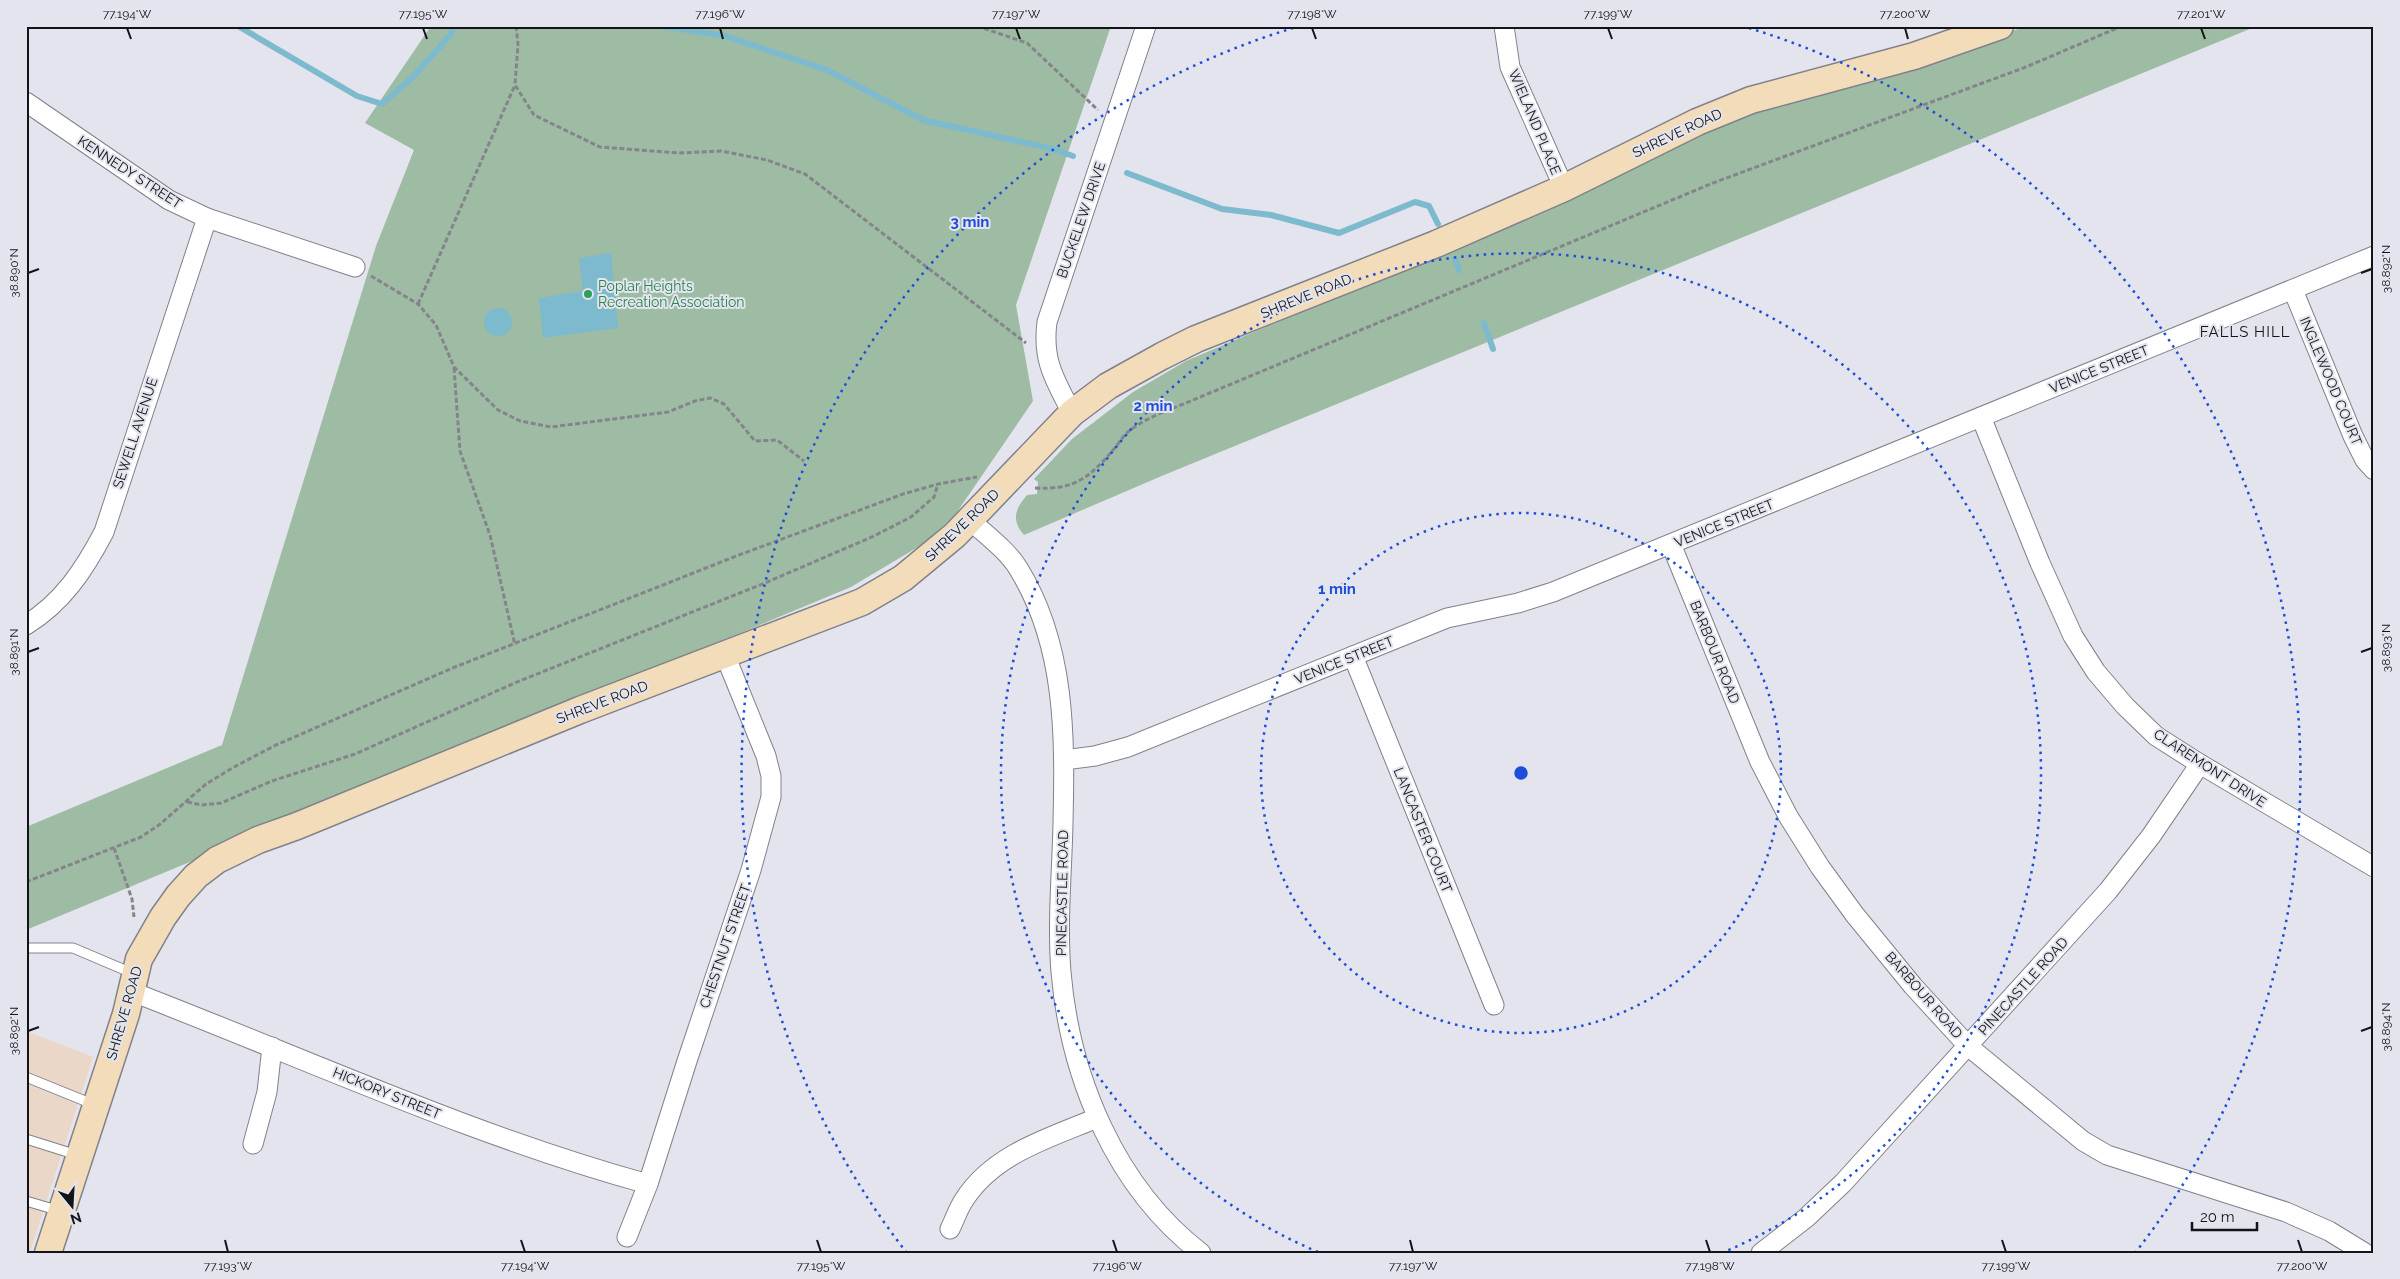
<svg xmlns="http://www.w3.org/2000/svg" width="2400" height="1279" font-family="Raleway,sans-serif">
	<rect width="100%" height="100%" fill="#e3e4ee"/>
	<path fill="#ebd7c8" d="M26 1031 93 1057 30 1252 26 1251Z"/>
	<g fill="#9ebca4">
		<path d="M431 26H1111L1016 305 1033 401 955 515 923 544 851 587 26 930V827L222 745 376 246 414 150 365 123Z"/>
		<path d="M2026 26H2257L1164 475 1024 535C1011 520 1015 509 1027 495L1037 494 1038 482 1034 479 1072 439 1133 392 1186 361 1566 199 1670 146 1756 110 1972 46Z"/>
	</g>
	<g fill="#7dbace">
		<path d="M611 253 618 328 543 338 539 298 583 291 579 258Z"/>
		<circle cx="498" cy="322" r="14"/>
	</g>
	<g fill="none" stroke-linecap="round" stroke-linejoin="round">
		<g stroke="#7dbace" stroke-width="6">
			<path d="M238 26 357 96 382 104 414 76 451 34 454 26"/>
			<path d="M661 26 725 36 827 70 923 120 1053 149 1073 156"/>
			<path d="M1127 173 1222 209 1271 215 1339 233 1415 202 1429 206 1438 224"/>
			<path d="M1455 259 1459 270"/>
			<path d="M1484 323 1493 349"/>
		</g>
		<defs>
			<g id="service">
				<path d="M26 948H73L132 973"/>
				<path d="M26 1077 95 1105"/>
				<path d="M26 1139 77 1155"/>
				<path d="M26 1201 60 1211"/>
			</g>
			<g id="minor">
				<path d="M1504 26 1510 67 1564 188"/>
				<path d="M26 102 169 200 207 218 355 267"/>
				<path d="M2293 290 2353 436 2365 460 2374 470"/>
				<path d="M1072 413C1055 380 1042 361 1047 322L1146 26"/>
				<path d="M1981 417 2040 563 2073 636 2096 672 2125 706 2156 736 2200 764 2374 867"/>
				<path d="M970 520C986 535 1007 550 1018 568 1066 645 1065 736 1063 823 1062 872 1057 923 1061 972 1070 1077 1115 1187 1201 1253"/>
				<path d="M1671 544 1760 762 1788 816 1820 867 1855 915 1913 986 1968 1046 2083 1141 2107 1155 2286 1212 2329 1231 2365 1253"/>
				<path d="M26 625C63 602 84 570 104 532L207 218"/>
				<path d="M1353 656 1494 1005"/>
				<path d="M1064 760 1095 756 1128 747 1447 618 1518 603 1553 592 2374 256"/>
				<path d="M130 991C302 1057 470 1135 648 1184"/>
				<path d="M253 1144 267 1092 272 1047"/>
				<path d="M950 1229C955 1219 958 1209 964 1200 993 1154 1049 1138 1097 1118"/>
				<path d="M627 1237 648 1184 687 1061 751 870 771 797V776L766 756 725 655"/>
				<path d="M1761 1253 1806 1218 1843 1183 2108 891 2151 836 2200 764"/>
			</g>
			<path id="secondary" d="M48 1253 126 1014 139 959 163 917 178 896 196 876 217 860 258 840 297 826 580 710 862 602 903 578 955 535 1072 413 1108 386 1162 356 1196 339 1436 244 1564 188 1697 122 1751 100 1914 56 2000 26"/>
		</defs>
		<use href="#service" stroke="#80828b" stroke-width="11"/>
		<use href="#minor" stroke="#80828b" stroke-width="21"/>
		<use href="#secondary" stroke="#80828b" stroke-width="29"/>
		<g stroke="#84858b" stroke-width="3" stroke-dasharray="5 2.5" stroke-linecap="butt">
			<path d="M516 26 518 44 515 85 534 115 600 147 679 153 721 151 767 160 805 174 1026 343"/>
			<path d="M977 26 1027 43 1098 110"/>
			<path d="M371 276 418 304 436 325 454 367 498 410 520 421 551 427 668 412 695 401 710 398 724 404 755 441 777 440 804 461"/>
			<path d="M418 304 515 85"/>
			<path d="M454 368 460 451 490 535 515 645"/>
			<path d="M1035 488C1075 490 1089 478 1114 449 1119 443 1123 436 1129 431 1144 419 1164 412 1181 405L1713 183 2026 67 2122 26"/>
			<path d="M187 802 202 805 221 803 272 781 355 754 517 682 765 583 874 536 911 517 934 497 938 484"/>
			<path d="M114 848 132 899 134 917"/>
			<path d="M26 882 141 837 159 825 206 784 234 767 276 745 455 667 739 555 903 494 938 484 977 477"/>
		</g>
		<use href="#service" stroke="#fff" stroke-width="9"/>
		<use href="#minor" stroke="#fff" stroke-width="19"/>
		<use href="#secondary" stroke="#f3dcba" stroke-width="26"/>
	</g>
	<path fill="none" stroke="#131417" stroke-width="2" d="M127 28 131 39M423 28 427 39M720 28 723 39M1016 28 1020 39M1312 28 1316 39M1608 28 1612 39M1905 28 1908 39M2201 28 2205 39M28 273 39 269M2361 273 2372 269M28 652 39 648M2361 652 2372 648M28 1031 39 1027M2361 1031 2372 1027M225 1240 228 1252M521 1240 525 1252M817 1240 821 1252M1113 1240 1117 1252M1410 1240 1413 1252M1706 1240 1710 1252M2002 1240 2006 1252M2298 1240 2302 1252"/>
	<g fill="none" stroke="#1d4ed8" stroke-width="2.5" stroke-dasharray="2.5 5">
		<circle cx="1521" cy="773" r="260"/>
		<path d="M1318 1252A520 520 0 1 1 1724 1252"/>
		<path d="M907 1253A779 779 0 0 1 1293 28M1749 28A779 779 0 0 1 2135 1253"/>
	</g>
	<circle fill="#2e9e5b" stroke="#e3e4ee" stroke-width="2" cx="588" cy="294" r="5"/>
	<g text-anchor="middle" stroke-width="4" stroke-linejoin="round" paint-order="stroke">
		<g font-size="14" fill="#131417" stroke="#e3e4ee">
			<text transform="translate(1535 122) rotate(67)" y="5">WIELAND PLACE</text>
			<text transform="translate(1677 133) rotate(-25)" y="5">SHREVE ROAD</text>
			<text transform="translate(130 172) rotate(33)" y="5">KENNEDY STREET</text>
			<text transform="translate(1081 220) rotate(-71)" y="5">BUCKELEW DRIVE</text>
			<text transform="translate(1306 296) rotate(-22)" y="5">SHREVE ROAD</text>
			<text transform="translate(2099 369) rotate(-22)" y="5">VENICE STREET</text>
			<text transform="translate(2331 381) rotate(67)" y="5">INGLEWOOD COURT</text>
			<text transform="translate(135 433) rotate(-72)" y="5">SEWELL AVENUE</text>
			<text transform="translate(1724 523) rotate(-22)" y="5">VENICE STREET</text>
			<text transform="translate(962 525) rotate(-44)" y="5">SHREVE ROAD</text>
			<text transform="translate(1715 652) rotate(68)" y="5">BARBOUR ROAD</text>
			<text transform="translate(1344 660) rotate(-22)" y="5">VENICE STREET</text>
			<text transform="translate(602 702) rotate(-21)" y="5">SHREVE ROAD</text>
			<text transform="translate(2210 768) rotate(33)" y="5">CLAREMONT DRIVE</text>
			<text transform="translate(1423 830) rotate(68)" y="5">LANCASTER COURT</text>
			<text transform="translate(1062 893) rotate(-89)" y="5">PINECASTLE ROAD</text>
			<text transform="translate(725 946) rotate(-71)" y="5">CHESTNUT STREET</text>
			<text transform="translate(2023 986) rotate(-48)" y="5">PINECASTLE ROAD</text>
			<text transform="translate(1924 995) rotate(49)" y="5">BARBOUR ROAD</text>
			<text transform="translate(124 1013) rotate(-74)" y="5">SHREVE ROAD</text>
			<text transform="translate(387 1093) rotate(22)" y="5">HICKORY STREET</text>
		</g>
		<g font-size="14" fill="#27864d" stroke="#e3e4ee" text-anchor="start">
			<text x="598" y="291">Poplar Heights<tspan x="598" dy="16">Recreation Association</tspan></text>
		</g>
		<g font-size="15" letter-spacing="1" fill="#131417" stroke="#e3e4ee">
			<text x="2245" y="337">FALLS HILL</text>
		</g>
	</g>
	<circle cx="1521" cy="773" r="8" fill="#1d4ed8" stroke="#e3e4ee" stroke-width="2.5"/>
	<g font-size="15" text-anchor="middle" font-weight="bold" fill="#1d4ed8" stroke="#e3e4ee" stroke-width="4" stroke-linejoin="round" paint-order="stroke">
		<text x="970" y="227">3 min</text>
		<text x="1153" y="411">2 min</text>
		<text x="1337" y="594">1 min</text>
	</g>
	<rect width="2400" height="1279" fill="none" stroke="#e3e4ee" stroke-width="55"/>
	<g transform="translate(72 1206) rotate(162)" stroke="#e3e4ee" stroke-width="4" paint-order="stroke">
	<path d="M0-4L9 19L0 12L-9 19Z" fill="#131417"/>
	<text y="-8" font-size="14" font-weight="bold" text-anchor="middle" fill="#131417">N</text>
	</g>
	<path d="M2192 1222v8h65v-8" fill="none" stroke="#131417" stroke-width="2.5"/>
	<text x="2200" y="1222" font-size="15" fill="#131417" stroke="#e3e4ee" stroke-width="4" paint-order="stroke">20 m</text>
	<rect x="28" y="28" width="2344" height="1224" fill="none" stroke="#131417" stroke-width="2"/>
	<g font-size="12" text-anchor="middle" fill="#131417">
		<text x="127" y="18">77.194°W</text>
		<text x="423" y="18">77.195°W</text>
		<text x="720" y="18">77.196°W</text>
		<text x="1016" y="18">77.197°W</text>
		<text x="1312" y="18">77.198°W</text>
		<text x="1608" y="18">77.199°W</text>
		<text x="1905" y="18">77.200°W</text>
		<text x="2201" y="18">77.201°W</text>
		<text transform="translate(2386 269) rotate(-90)" y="4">38.892°N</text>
		<text transform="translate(14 273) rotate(-90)" y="4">38.890°N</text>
		<text transform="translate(2386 648) rotate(-90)" y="4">38.893°N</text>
		<text transform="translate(14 652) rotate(-90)" y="4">38.891°N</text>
		<text transform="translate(2386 1027) rotate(-90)" y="4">38.894°N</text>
		<text transform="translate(14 1031) rotate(-90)" y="4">38.892°N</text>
		<text x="228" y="1270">77.193°W</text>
		<text x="525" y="1270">77.194°W</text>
		<text x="821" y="1270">77.195°W</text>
		<text x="1117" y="1270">77.196°W</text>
		<text x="1413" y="1270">77.197°W</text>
		<text x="1710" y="1270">77.198°W</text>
		<text x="2006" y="1270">77.199°W</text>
		<text x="2302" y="1270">77.200°W</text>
	</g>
</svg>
